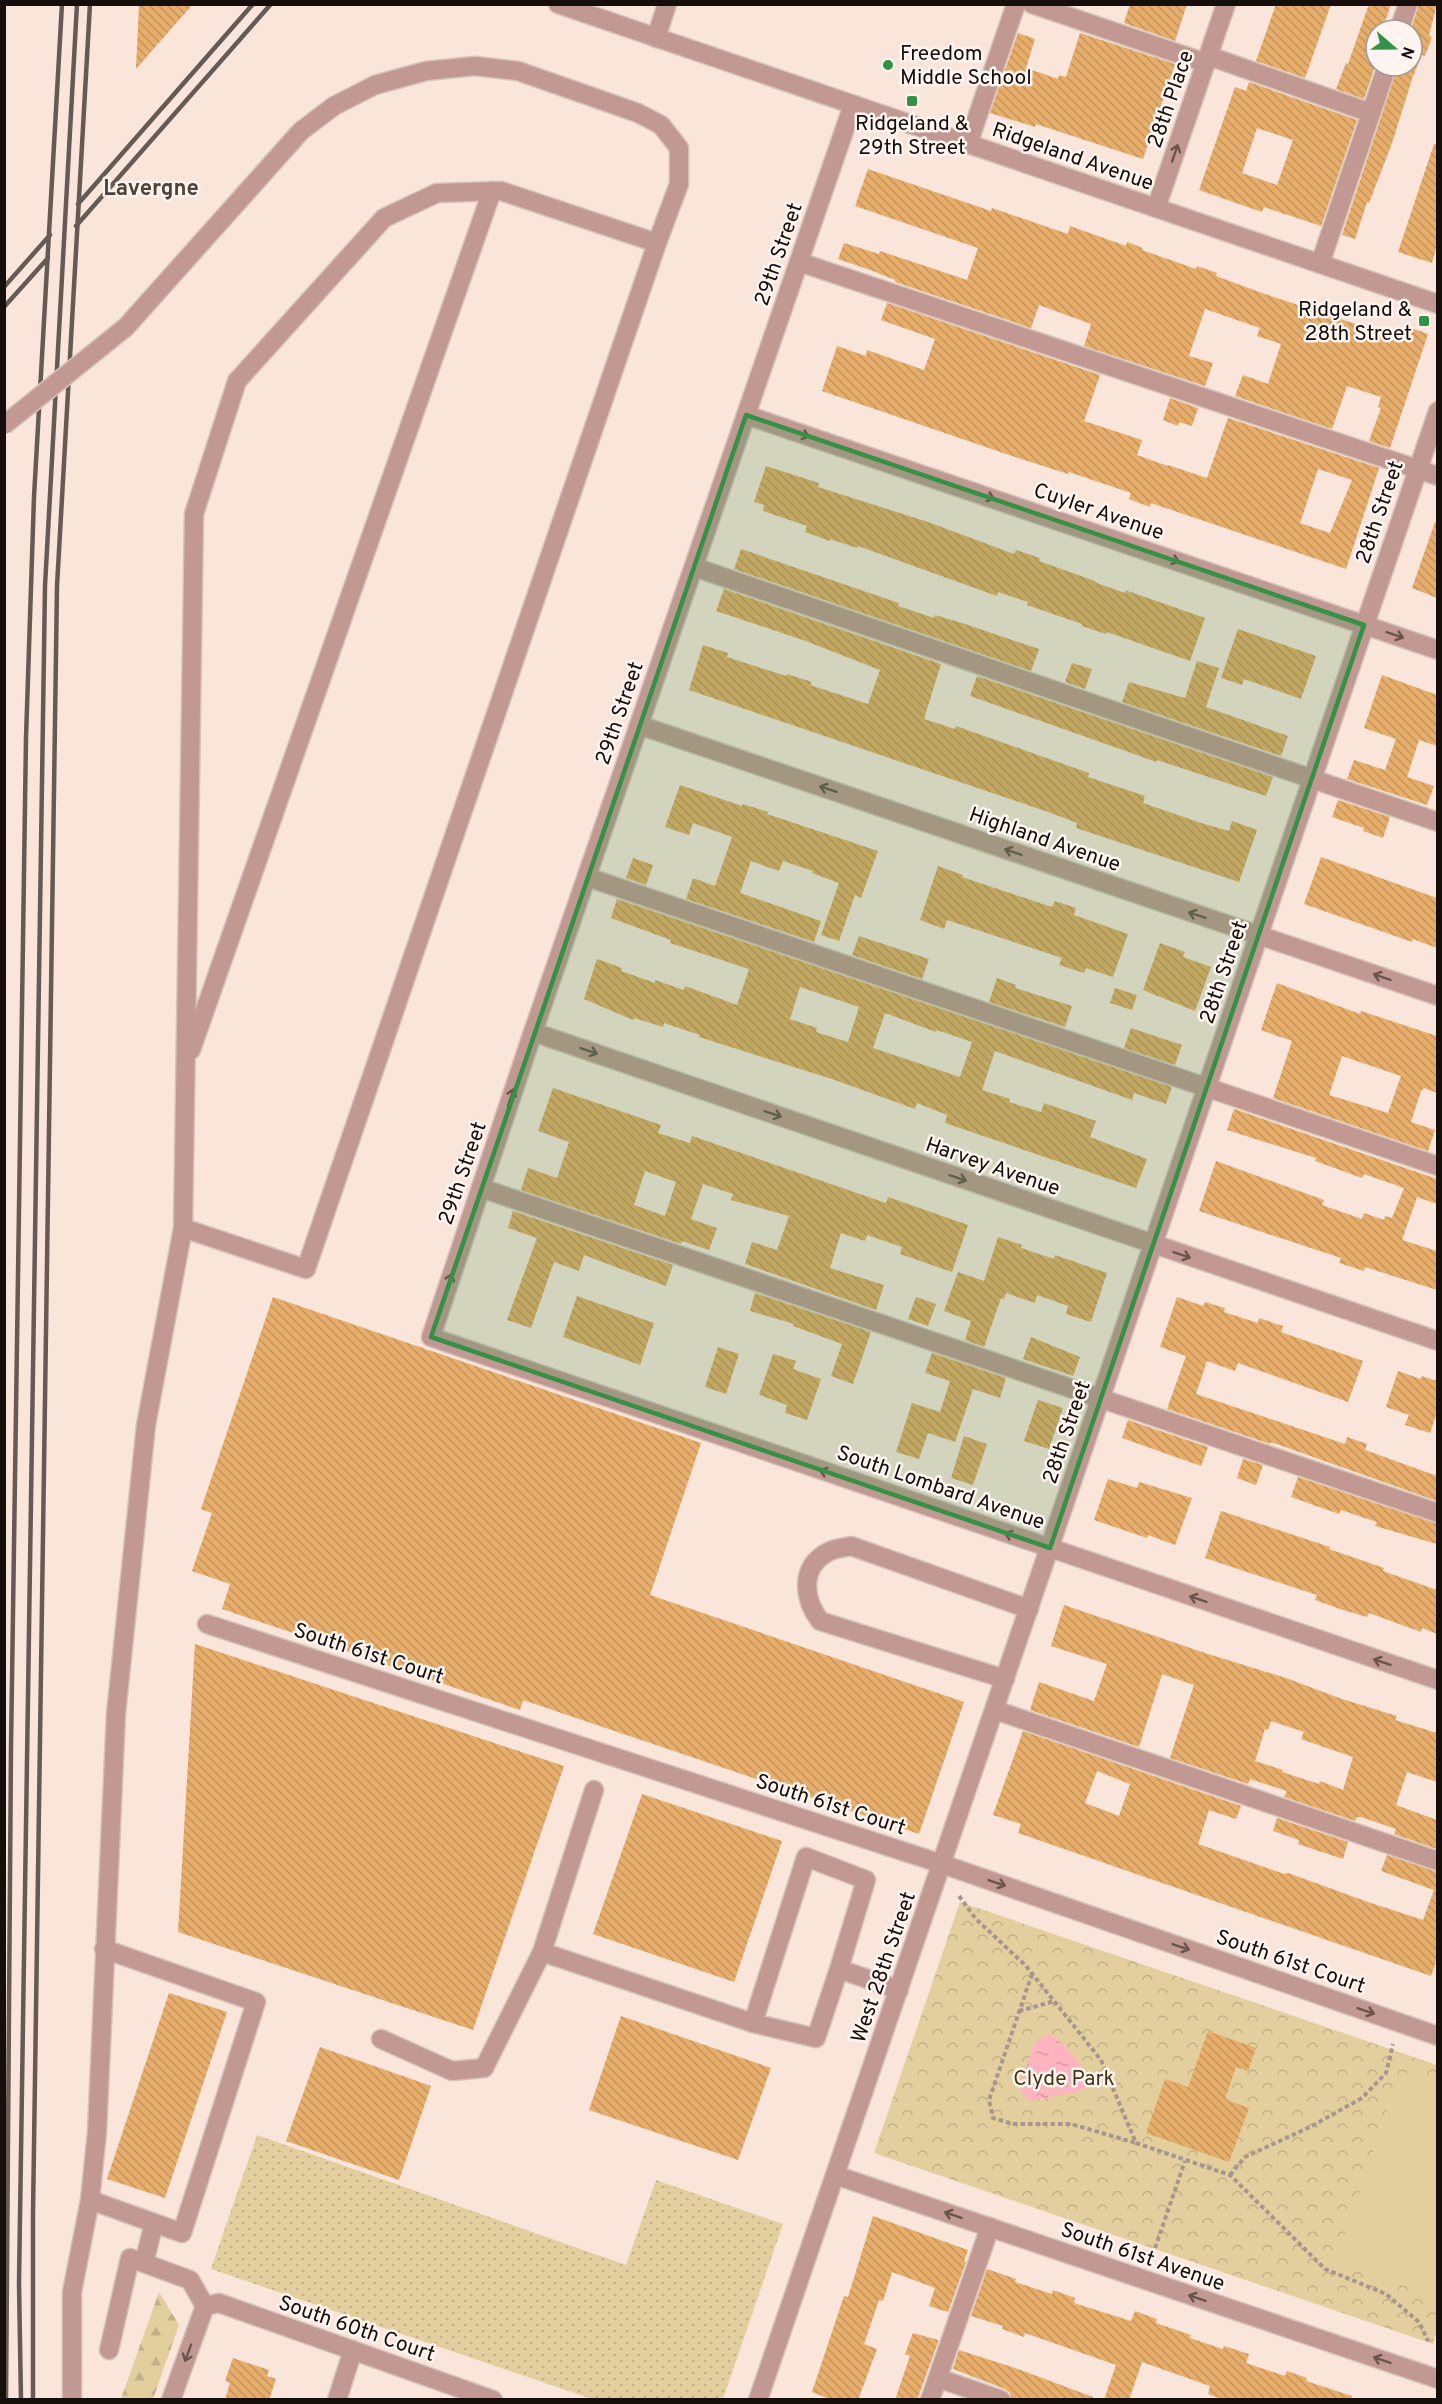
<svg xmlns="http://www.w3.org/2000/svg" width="1442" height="2404" font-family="Overpass,sans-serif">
	<defs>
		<pattern id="grass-dots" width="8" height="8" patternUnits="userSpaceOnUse" patternTransform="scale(1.5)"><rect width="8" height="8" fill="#e3cf9d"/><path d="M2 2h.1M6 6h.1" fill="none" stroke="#c2b186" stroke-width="1.8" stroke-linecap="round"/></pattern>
		<pattern id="forest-firs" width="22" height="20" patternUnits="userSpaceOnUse" patternTransform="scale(1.5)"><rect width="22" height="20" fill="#e3cf9d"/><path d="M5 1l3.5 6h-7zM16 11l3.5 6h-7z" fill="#c2b186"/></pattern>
		<pattern id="park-crowns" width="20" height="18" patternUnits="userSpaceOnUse" patternTransform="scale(1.5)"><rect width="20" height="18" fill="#e3cf9d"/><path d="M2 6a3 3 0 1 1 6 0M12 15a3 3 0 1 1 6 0" fill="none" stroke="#c2b186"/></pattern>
		<pattern id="water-ripples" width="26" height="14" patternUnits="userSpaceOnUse" patternTransform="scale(1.5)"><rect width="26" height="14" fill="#feb4be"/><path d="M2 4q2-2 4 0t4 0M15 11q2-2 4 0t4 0" fill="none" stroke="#d99aa2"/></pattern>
		<pattern id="building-back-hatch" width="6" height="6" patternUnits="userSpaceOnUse" patternTransform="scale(1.5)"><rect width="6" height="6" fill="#e7ad6a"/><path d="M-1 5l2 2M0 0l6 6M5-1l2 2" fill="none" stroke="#c5945b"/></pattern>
	</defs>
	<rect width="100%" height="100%" fill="#fae5db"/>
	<path fill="url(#grass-dots)" d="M257 2135 626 2265 656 2180 783 2224 723 2399H592L211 2269Z"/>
	<path fill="url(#forest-firs)" d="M159 2292 179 2325 153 2399H121Z"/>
	<path fill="url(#park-crowns)" d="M960 1902 1437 2065V2330L1433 2344 874 2153Z"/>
	<path fill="#e3cf9d" d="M1400 2071 1437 2084V2297L1336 2262Z"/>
	<path fill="url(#water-ripples)" d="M1049 2034C1061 2040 1080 2061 1086 2074 1088 2078 1086 2084 1085 2088L1080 2091 1031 2101 1021 2093V2082L1035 2042Z"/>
	<g fill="url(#building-back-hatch)" fill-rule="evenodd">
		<path d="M139 4H193L136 69Z"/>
		<path d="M1130 4H1187L1175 41 1124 23Z"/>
		<path d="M1276 4H1331L1305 78 1256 61Z"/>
		<path d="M1369 4H1391L1382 30H1376V63L1364 99 1336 89 1346 63 1348 64Z"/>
		<path d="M1419 4H1437L1429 36 1432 37 1425 56 1422 55 1413 76 1392 143 1369 203 1367 202 1355 239 1342 235 1398 66H1412V27Z"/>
		<path d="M1018 33 1035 39 1026 68 1058 79 1059 75 1066 77 1080 33 1175 64 1143 159 1036 124 1035 127 990 113Z"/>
		<path d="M1249 82 1357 120 1321 226 1264 207 1262 212 1199 190 1235 87 1246 91ZM1257 128 1293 140 1277 185 1242 173Z"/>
		<path d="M1434 144H1437V245L1432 263 1398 252Z"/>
		<path d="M868 169 991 211 992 208 1068 234 1070 226 1126 246 1127 242 1143 248 1142 250 1196 269 1197 266 1217 273 1216 276 1262 293 1401 339 1406 326 1428 334 1390 448 1369 441 1381 408 1378 407 1381 397 1347 386 1332 429 1235 396 1243 375 1268 384 1281 344 1257 336 1260 328 1205 309 1189 356 1213 363 1205 386 1084 346 1091 324 1039 305 1031 328 895 282V280L873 271 838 259 844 243 879 254 880 251 967 280 978 248 855 206Z"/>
		<path d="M887 303 1100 375 1084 421 1142 440 1137 455 1168 466V465L1207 478 1228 418 1379 468 1346 569 1151 503 1150 507 1129 499 1131 493 1069 472 1068 474 1012 456 822 391 837 346 866 356 867 350 924 370 935 339 881 320ZM1318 469 1352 480 1330 533 1300 523Z"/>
		<path d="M1170 398 1198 408 1192 426 1179 422 1178 426 1163 420Z"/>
		<path d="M766 466 819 483 818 487 928 522 1014 554 1016 550 1040 558 1039 561 1095 581 1094 582 1125 593V590L1205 618 1190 661 1107 632 1106 634 1082 626V624L1027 605 1028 602 998 592 997 596 858 546 857 548 830 539V541L805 532 807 526 763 511 764 505 754 502Z"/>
		<path d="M1435 522H1437V598L1412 588Z"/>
		<path d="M741 549 899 603 898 606 934 618 935 615 962 623 1039 649 1031 671 734 569Z"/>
		<path d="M724 589 941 664 924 719 955 729 956 726 1089 773 1088 777 1145 796 1143 803 1201 823 1229 831 1232 821 1257 830 1239 882 1076 828 1077 823 1051 813 689 690 703 645 728 653 727 657 786 676 787 674 812 682 810 685 868 704 880 670 803 640 716 611Z"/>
		<path d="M1238 629 1316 656 1301 699 1244 679 1242 685 1221 678Z"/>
		<path d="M1197 661 1219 668 1206 707 1288 736 1281 756 1122 702 1129 682 1185 698Z"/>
		<path d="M1072 663 1092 669 1085 689 1065 682Z"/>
		<path d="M1382 675 1437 695V746L1419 740 1407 777 1434 786 1427 805 1347 779 1354 760 1385 770 1396 739 1364 728Z"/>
		<path d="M977 676 1273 777 1266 796 1157 760 1156 762 1137 755 970 696Z"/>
		<path d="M680 785 742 806 743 804 768 812 767 814 878 851 861 898 855 895 839 941 821 935 839 883 812 873 813 871 783 861 779 871 751 861 740 893 821 921 814 942 686 899 693 878 715 886 732 837 693 823 689 835 665 827Z"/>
		<path d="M1338 800 1390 817 1383 838 1363 831 1364 828 1332 817Z"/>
		<path d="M1321 857 1437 898V948L1413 939 1412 942 1304 904Z"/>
		<path d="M633 858 653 865 646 885 626 878Z"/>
		<path d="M938 866 963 875 962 877 1052 907 1055 901 1076 908 1074 915 1128 934 1113 977 1086 968 1084 973 1059 965 1062 958 947 920 944 929 920 920Z"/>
		<path d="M617 899 1172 1087 1166 1104 1134 1093 1132 1100 995 1051 982 1090 1010 1099 1009 1102 1041 1112 1044 1103 1096 1121 1090 1137 1147 1159 1136 1188 945 1123 947 1115 917 1103 915 1109 832 1079 699 1037 700 1035 664 1023 663 1027 634 1018 633 1020 584 999 597 959 622 968 621 971 655 983V980L684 990 685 986 737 1005 749 969 670 943 671 940 611 918ZM800 987 859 1007 848 1042 816 1032 817 1028 790 1019ZM885 1013 936 1032 937 1030 972 1042 960 1077 873 1048Z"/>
		<path d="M859 936 929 959 922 979 852 955Z"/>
		<path d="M1160 943 1185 952 1183 957 1211 967 1195 1011 1143 990Z"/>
		<path d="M997 978 1016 985 1015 988 1072 1006 1065 1027 989 1002Z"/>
		<path d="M1277 983 1360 1014 1361 1011 1437 1036V1093L1424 1088 1421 1091 1411 1122 1435 1130 1428 1151 1273 1098 1292 1041 1261 1030ZM1342 1056 1401 1076 1388 1113 1329 1095Z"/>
		<path d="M1115 988 1137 995 1132 1010 1110 1003Z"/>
		<path d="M1131 1028 1182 1045 1175 1065 1124 1048Z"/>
		<path d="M553 1088 661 1125 658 1133 690 1143 692 1136 886 1203 888 1197 968 1225 952 1272 900 1254 902 1247 867 1235 865 1241 841 1233 830 1268 884 1285 876 1310 745 1264 752 1242 777 1250 789 1216 731 1200 733 1194 703 1184 691 1219 717 1228 709 1250 682 1241 681 1244 521 1190 528 1168 557 1178 569 1142 538 1131ZM645 1171 676 1182 665 1216 634 1205Z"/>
		<path d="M1234 1109 1437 1179V1204L1417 1197 1402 1240 1437 1251V1290L1365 1267 1364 1271 1339 1263 1341 1258 1199 1211 1216 1161 1324 1200 1322 1205 1362 1219 1364 1213 1384 1220 1385 1216 1392 1218 1404 1188 1364 1174 1362 1178 1315 1161 1316 1158 1227 1130Z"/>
		<path d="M513 1211 673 1265 666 1286 584 1255 579 1271 554 1262 531 1328 507 1320 537 1238 508 1228Z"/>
		<path d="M998 1237 1022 1245 1021 1248 1054 1259 1055 1255 1107 1273 1091 1322 1066 1314 1068 1306 1037 1295 1035 1303 1006 1293 1004 1299 1001 1298 984 1347 965 1340 971 1321 944 1311 958 1272 984 1281Z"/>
		<path d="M755 1293 871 1332 853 1384 831 1376 842 1344 793 1326 794 1324 750 1311Z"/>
		<path d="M577 1296 654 1323 640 1365 563 1337Z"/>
		<path d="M273 1297 701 1443 650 1595 964 1702 919 1834 523 1700 520 1710 222 1609 230 1584 192 1571 212 1513 201 1509Z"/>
		<path d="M916 1297 936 1304 928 1326 908 1319Z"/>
		<path d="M1177 1297 1203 1306 1205 1302 1225 1308 1224 1312 1258 1323 1259 1318 1283 1326 1281 1332 1363 1361 1348 1402 1238 1363 1235 1371 1207 1361 1196 1394 1345 1444 1347 1437 1367 1444 1365 1450 1437 1476V1501L1271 1442 1270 1444 1167 1409 1186 1356 1160 1347Z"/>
		<path d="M1031 1337 1080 1357 1073 1376 1023 1359Z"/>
		<path d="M718 1347 739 1354 726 1394 705 1387Z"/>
		<path d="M932 1353 1006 1378 1000 1398 973 1389 955 1442 928 1433 919 1459 896 1452 912 1403 940 1412 950 1381 925 1373Z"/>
		<path d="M773 1354 796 1361 793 1369 821 1379 807 1420 785 1413 787 1405 759 1395Z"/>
		<path d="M1398 1371 1421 1379 1422 1376 1437 1381V1412L1430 1433 1405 1425 1409 1415 1386 1407Z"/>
		<path d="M1038 1400 1063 1408 1049 1449 1024 1441Z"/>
		<path d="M1128 1420 1208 1447 1201 1466 1122 1438Z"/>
		<path d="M964 1436 987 1444 973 1485 951 1478Z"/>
		<path d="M1243 1459 1263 1465 1256 1485 1237 1478Z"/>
		<path d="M1298 1477 1437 1524V1544L1375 1526 1377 1522 1341 1510 1339 1514 1291 1497Z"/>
		<path d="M1108 1479 1137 1488 1139 1482 1192 1498 1175 1545 1148 1535 1147 1538 1094 1520Z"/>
		<path d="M1221 1511 1330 1547 1329 1549 1384 1568 1383 1571 1437 1590V1634L1422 1628 1421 1632 1369 1613 1367 1617 1340 1609 1315 1600 1317 1595 1205 1558Z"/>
		<path d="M1064 1605 1205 1653 1286 1678 1339 1698 1397 1716 1395 1720 1437 1733V1782L1407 1772 1396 1805 1437 1820V1849L1394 1834 1396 1829 1361 1817H1357L1355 1821 1284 1797 1287 1791 1250 1779 1248 1784 1170 1758 1194 1685 1162 1674 1139 1747 1030 1710 1039 1682 1094 1701 1107 1664 1051 1646ZM1271 1721 1304 1732 1301 1739 1353 1757 1343 1790 1320 1781 1319 1784 1282 1772 1283 1770 1255 1761 1265 1729 1268 1730Z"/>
		<path d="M195 1644 564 1766 473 2030 178 1932Z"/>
		<path d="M1023 1731 1241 1806 1236 1819 1209 1810 1198 1844 1284 1874 1288 1873 1368 1902 1423 1920 1434 1890 1381 1871 1387 1855 1437 1872V1959L1431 1976 1018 1833 1021 1824 993 1815ZM1097 1771 1130 1784 1119 1816 1085 1803Z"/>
		<path d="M642 1794 782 1841 734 1982 593 1934Z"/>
		<path d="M1277 1818 1348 1842 1343 1859 1298 1844 1299 1840 1273 1831Z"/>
		<path d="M169 1993 227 2012 165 2198 107 2179Z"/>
		<path d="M621 2016 771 2068 738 2160 589 2110Z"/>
		<path d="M1208 2031 1256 2048 1248 2071 1236 2067 1225 2099 1249 2108 1229 2162 1146 2133 1165 2079 1188 2087Z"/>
		<path d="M320 2047 431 2086 399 2180 286 2141Z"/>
		<path d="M873 2216 968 2250 964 2261 966 2262 948 2312 929 2306 935 2288 892 2272 883 2301 879 2300 864 2344 877 2349 858 2400H832L812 2392 844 2296 848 2297Z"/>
		<path d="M987 2269 1016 2279 1015 2282 1052 2294 1053 2290 1075 2298 1074 2303 1131 2321 1135 2311 1157 2319 1156 2323 1191 2335 1190 2338 1223 2349 1224 2346 1249 2354 1246 2363 1285 2376 1287 2371 1307 2378 1306 2381 1352 2396 1351 2400H1224L1208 2394 1210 2386 1142 2362 1129 2400H1104L1116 2365 1025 2333 1024 2337 1002 2329 1003 2326 971 2316Z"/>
		<path d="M913 2333 938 2340V2342L917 2400H895L910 2356 905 2354Z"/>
		<path d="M959 2350 1018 2369 1093 2397V2400H1012L1010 2393 1005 2389 953 2369Z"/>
		<path d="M233 2358 269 2370 267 2376 276 2379 269 2400H225L230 2383 225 2381Z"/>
	</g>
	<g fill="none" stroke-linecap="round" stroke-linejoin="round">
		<defs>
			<g id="minor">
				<path d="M558 4 1438 304"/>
				<path d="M1032 4 1206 63"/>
				<path d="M1399 30 1408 4"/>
				<path d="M656 38 667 4"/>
				<path d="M1209 56 1371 113"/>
				<path d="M853 105 533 1032 431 1337 1438 1680"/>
				<path d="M968 144 1016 4"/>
				<path d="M1156 208 1226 4"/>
				<path d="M799 262 1438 476"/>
				<path d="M1320 264 1387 66"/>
				<path d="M126 327 301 131 334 106 375 85 426 71 475 66 518 71 638 113 661 125 679 148V184L657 243"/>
				<path d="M746 415 1438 650"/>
				<path d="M694 567 1438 822"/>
				<path d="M639 725 1438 996"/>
				<path d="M587 877 1438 1166"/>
				<path d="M533 1032 1438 1341"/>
				<path d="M191 1050 492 191"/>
				<path d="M481 1188 1438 1513"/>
				<path d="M207 1624 942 1864 1438 2036"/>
				<path d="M1005 1679 820 1621C803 1598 800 1567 828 1552 835 1548 844 1548 851 1546L1029 1609"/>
				<path d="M995 1710 1438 1861"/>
				<path d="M594 1790 542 1952 753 2023 816 2038 839 1969"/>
				<path d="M753 2023 806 1857 866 1880 839 1969 899 1990"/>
				<path d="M381 2039 452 2071 484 2068 542 1952"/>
				<path d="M835 2175 1438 2379"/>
				<path d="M90 2200 182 2233 256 2002 104 1949"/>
				<path d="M144 2263 154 2223"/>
				<path d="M205 2306 219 2303 493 2400"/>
				<path d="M109 2350 130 2258 190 2280 205 2306"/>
				<path d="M938 2378 1001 2400"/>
				<path d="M72 2400V2292L90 2200 97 2132 116 1714 146 1425 183 1228 194 514 237 381 384 218 437 193 501 191 657 243 306 1269 183 1228"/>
				<path d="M171 2400 205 2306"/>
				<path d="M337 2400 353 2350"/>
				<path d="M758 2400 1438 411"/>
				<path d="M930 2400 990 2227"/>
			</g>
		</defs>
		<use href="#minor" stroke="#d5c3ba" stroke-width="21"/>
		<g stroke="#a6968f" stroke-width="4" stroke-dasharray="4.5 3" stroke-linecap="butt">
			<path d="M959 1896 976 1919 1026 1966 1101 2060 1136 2143 1230 2175 1325 2269 1386 2294 1419 2322 1428 2341"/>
			<path d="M1032 1974 989 2100 993 2118 1013 2124H1071L1136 2143"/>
			<path d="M1019 2011 1055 2001"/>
			<path d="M1230 2175 1245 2157 1312 2126 1362 2098 1386 2073 1393 2044"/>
			<path d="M1155 2248 1185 2161"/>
		</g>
		<use href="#minor" stroke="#c19992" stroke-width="18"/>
		<g stroke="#665a55" stroke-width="4.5">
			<path d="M78 204 253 4"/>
			<path d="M76 226 271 4"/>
			<path d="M4 287 50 235"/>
			<path d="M4 307 48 258"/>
			<path d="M6 2400 11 1747 26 738 34 497 62 4"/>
			<path d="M21 2400 19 2283 45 586 77 4"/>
			<path d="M33 2400V2214L57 586 90 4"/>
		</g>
		<defs>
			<path id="minor-bridge" d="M4 425 126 327"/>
		</defs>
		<use href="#minor-bridge" stroke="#d5c3ba" stroke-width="21" stroke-linecap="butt"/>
		<use href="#minor-bridge" stroke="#c19992" stroke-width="18"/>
	</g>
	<defs><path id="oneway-shaft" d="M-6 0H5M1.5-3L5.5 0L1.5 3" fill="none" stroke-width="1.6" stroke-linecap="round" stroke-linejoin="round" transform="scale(1.5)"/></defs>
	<g stroke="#6b544e">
		<use href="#oneway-shaft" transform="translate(1175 153) rotate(-71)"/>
		<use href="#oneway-shaft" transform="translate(801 434) rotate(19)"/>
		<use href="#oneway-shaft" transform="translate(986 496) rotate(19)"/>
		<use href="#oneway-shaft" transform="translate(1171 559) rotate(19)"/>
		<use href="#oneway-shaft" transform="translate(1395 635) rotate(19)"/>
		<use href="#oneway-shaft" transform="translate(828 789) rotate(-161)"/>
		<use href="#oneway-shaft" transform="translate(1013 852) rotate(-161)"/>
		<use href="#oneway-shaft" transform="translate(1197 915) rotate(-161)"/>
		<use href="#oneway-shaft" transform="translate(1382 977) rotate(-161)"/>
		<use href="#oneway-shaft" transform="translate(589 1051) rotate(19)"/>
		<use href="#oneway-shaft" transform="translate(511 1097) rotate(-71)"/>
		<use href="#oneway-shaft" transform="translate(773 1114) rotate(19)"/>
		<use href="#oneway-shaft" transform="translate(958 1178) rotate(19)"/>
		<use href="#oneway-shaft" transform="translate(1182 1255) rotate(19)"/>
		<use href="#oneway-shaft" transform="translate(449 1282) rotate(-71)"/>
		<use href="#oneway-shaft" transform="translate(828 1473) rotate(-161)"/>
		<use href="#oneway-shaft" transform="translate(1013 1536) rotate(-161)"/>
		<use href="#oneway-shaft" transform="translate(1198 1599) rotate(-161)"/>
		<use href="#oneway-shaft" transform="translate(1382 1662) rotate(-161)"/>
		<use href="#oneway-shaft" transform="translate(997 1883) rotate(19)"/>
		<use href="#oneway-shaft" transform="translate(1181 1947) rotate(19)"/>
		<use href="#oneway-shaft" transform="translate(1366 2011) rotate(19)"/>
		<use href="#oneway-shaft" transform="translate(953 2215) rotate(-161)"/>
		<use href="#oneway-shaft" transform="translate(1197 2298) rotate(-161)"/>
		<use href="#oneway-shaft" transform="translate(188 2353) rotate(110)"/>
		<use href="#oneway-shaft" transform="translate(1382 2360) rotate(-161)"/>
	</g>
	<path fill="#329246" fill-opacity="0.2" stroke="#329246" stroke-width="4.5" stroke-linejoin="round" d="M746 415 1364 625 1050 1548 431 1337Z"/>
	<g fill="#329246" stroke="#fef5f1" stroke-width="2">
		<circle cx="888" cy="65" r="6"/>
		<rect x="906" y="95" width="12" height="12" rx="3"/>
		<rect x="1418" y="315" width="12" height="12" rx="3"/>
	</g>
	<g text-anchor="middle" stroke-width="5" stroke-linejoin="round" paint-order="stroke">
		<g font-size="21" fill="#150e0b" stroke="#fef5f1" text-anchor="start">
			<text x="900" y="60">Freedom<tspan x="900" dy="24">Middle School</tspan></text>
			<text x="912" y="130" text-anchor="middle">Ridgeland &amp;<tspan x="912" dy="24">29th Street</tspan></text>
			<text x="1412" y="316" text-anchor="end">Ridgeland &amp;<tspan x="1412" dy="24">28th Street</tspan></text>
		</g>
		<g font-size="21" fill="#150e0b" stroke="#fef5f1">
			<text transform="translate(1170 99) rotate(-71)" y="7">28th Place</text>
			<text transform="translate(1073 156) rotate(19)" y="7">Ridgeland Avenue</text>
			<text transform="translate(778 254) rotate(-71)" y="7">29th Street</text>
			<text transform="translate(1099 511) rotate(19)" y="7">Cuyler Avenue</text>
			<text transform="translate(1379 512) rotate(-71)" y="7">28th Street</text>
			<text transform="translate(619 713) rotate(-71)" y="7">29th Street</text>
			<text transform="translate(1045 839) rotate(19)" y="7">Highland Avenue</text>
			<text transform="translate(1223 972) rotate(-71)" y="7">28th Street</text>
			<text transform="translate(993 1166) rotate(19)" y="7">Harvey Avenue</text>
			<text transform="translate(462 1173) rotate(-71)" y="7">29th Street</text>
			<text transform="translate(1066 1432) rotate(-71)" y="7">28th Street</text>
			<text transform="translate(941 1487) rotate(19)" y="7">South Lombard Avenue</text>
			<text transform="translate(369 1653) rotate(18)" y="7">South 61st Court</text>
			<text transform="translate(831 1804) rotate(18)" y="7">South 61st Court</text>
			<text transform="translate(1291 1961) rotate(19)" y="7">South 61st Court</text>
			<text transform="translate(883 1967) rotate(-71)" y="7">West 28th Street</text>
			<text transform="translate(1143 2256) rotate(19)" y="7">South 61st Avenue</text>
			<text transform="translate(357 2328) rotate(19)" y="7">South 60th Court</text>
		</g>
		<g font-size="21" fill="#423510" stroke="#fef5f1">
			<text x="1064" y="2085">Clyde Park</text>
		</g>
		<g font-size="22" font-weight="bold" fill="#514138" stroke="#fef5f1">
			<text x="151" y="195">Lavergne</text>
		</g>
	</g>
	<rect width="1442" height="2404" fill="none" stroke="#150e0b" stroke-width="12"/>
	<g transform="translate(1394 48) rotate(110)"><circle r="28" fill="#fef5f1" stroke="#a19995" stroke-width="1.5"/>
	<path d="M0-4.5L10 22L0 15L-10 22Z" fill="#329246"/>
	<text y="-9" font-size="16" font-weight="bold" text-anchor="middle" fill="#150e0b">N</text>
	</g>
</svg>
